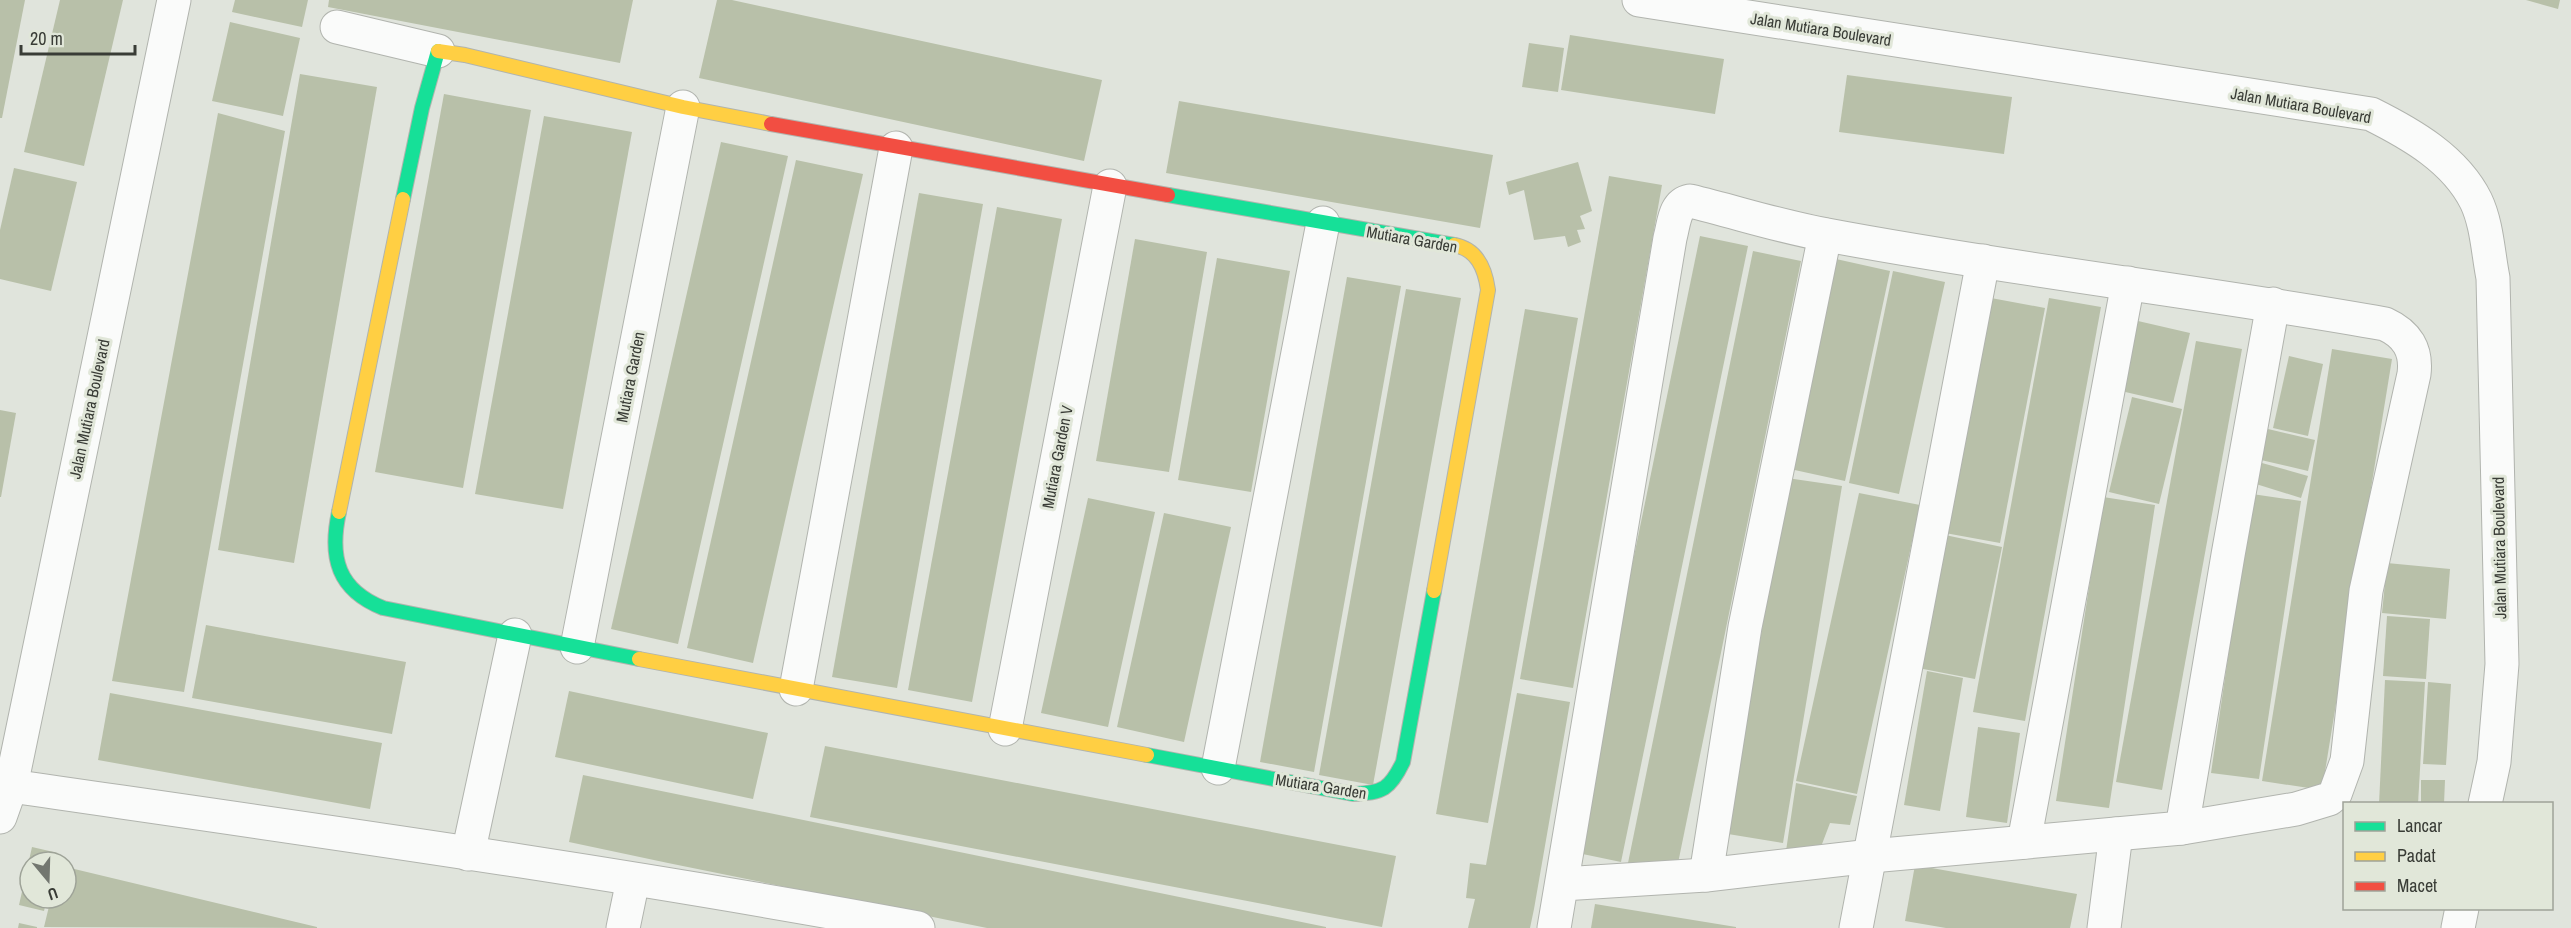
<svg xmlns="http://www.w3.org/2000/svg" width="2571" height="928" font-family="'Archivo Narrow',sans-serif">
	<rect width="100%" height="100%" fill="#e0e4dc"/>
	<g fill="#b8c0a9">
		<path d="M0 0H25L2 118H0Z"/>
		<path d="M60 0H123L84 166 24 152Z"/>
		<path d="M235 0H308L302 27 232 12Z"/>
		<path d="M329 0H633L620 63 328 7Z"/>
		<path d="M717 0H732L1102 80 1084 161 699 78Z"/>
		<path d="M2526 0H2560L2558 9Z"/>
		<path d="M230 22 300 38 283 116 212 101Z"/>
		<path d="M1570 35 1724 59 1715 114 1561 90Z"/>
		<path d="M1529 43 1564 48 1558 92 1522 87Z"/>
		<path d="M300 74 377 87 294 563 218 550Z"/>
		<path d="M1847 75 2012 97 2004 154 1839 132Z"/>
		<path d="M444 94 531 110 463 488 375 472Z"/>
		<path d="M1179 101 1493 155 1480 228 1166 173Z"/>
		<path d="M218 113 285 131 184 692 112 681Z"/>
		<path d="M544 116 632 132 563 509 475 494Z"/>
		<path d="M721 142 788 156 678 644 611 629Z"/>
		<path d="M796 160 863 174 753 663 687 648Z"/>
		<path d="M1578 162 1592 211 1580 216 1585 229 1577 230 1581 242 1568 247 1565 236 1534 240 1524 190 1509 195 1506 182Z"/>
		<path d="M14 168 77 182 51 291 0 279V230Z"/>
		<path d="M1609 176 1662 185 1573 688 1520 679Z"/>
		<path d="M919 193 983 204 897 688 832 677Z"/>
		<path d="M997 207 1062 219 972 702 908 690Z"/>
		<path d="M1700 236 1748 246 1621 862 1573 852Z"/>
		<path d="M1135 239 1207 252 1169 472 1096 461Z"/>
		<path d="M1753 251 1801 261 1676 873 1628 863Z"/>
		<path d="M1217 258 1290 271 1251 492 1178 480Z"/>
		<path d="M1836 259 1890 271 1845 481 1790 469Z"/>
		<path d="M1893 271 1945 282 1899 494 1849 483Z"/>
		<path d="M1347 277 1401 286 1314 772 1260 762Z"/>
		<path d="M1406 289 1461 298 1373 785 1319 775Z"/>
		<path d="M1991 298 2045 308 2000 543 1945 533Z"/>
		<path d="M2049 298 2101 307 2025 721 1973 712Z"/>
		<path d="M1525 309 1578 318 1488 823 1436 814Z"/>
		<path d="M2138 321 2190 333 2173 403 2121 391Z"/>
		<path d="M2196 341 2242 349 2162 790 2116 782Z"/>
		<path d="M2332 349 2392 359 2322 790 2262 781Z"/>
		<path d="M2289 356 2323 364 2308 436 2273 428Z"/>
		<path d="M2132 397 2182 409 2159 504 2109 492Z"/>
		<path d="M0 410 16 413 1 497H0Z"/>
		<path d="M2268 429 2315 440 2308 471 2261 460Z"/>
		<path d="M2262 463 2308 476 2301 498 2256 484Z"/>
		<path d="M1787 478 1842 486 1783 843 1728 834Z"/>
		<path d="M1859 493 1920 505 1857 794 1796 781Z"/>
		<path d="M2252 494 2301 501 2259 779 2211 773Z"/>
		<path d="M2103 497 2155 505 2109 808 2056 801Z"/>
		<path d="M1088 498 1155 512 1108 727 1041 713Z"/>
		<path d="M1164 513 1231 527 1184 742 1117 727Z"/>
		<path d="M1945 535 2002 547 1975 679 1918 668Z"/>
		<path d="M2387 563 2450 569 2446 619 2382 613Z"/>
		<path d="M2387 616 2430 619 2426 679 2383 676Z"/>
		<path d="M206 625 406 662 392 734 192 698Z"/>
		<path d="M1927 671 1963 678 1940 811 1904 805Z"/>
		<path d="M2385 680 2425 682 2418 804H2379Z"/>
		<path d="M2428 682 2451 684 2446 765 2423 764Z"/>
		<path d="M569 691 768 733 753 799 555 757Z"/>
		<path d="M110 693 382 743 370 809 98 760Z"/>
		<path d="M1517 693 1570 702 1534 909 1530 928H1468L1475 899 1466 898 1470 863 1486 865Z"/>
		<path d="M1978 727 2020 733 2007 823 1966 817Z"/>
		<path d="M825 746 1396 856 1382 927 810 817Z"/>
		<path d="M583 775 1326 927V928H987L668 863 569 842Z"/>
		<path d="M2421 780H2445L2444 804H2421Z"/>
		<path d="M1796 783 1857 796 1850 825 1830 823 1819 852 1786 851Z"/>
		<path d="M32 847 58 853 55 862H30V898H47L44 911 19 905Z"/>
		<path d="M1915 865 2077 894 2070 928H1946L1905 921Z"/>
		<path d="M66 867 317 927V928L44 927 51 898H66Z"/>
		<path d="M1595 904 1736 927V928H1591Z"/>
		<path d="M19 923 37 927V928H18Z"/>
	</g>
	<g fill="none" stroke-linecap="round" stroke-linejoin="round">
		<defs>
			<g id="street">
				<path d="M1639 0 2371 114C2411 134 2455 159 2476 201 2487 224 2488 253 2493 278L2502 664 2494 762 2485 804"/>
				<path d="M337 27 438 51"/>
				<path d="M577 647 683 107"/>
				<path d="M796 689 896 148"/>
				<path d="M1005 729 1110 186"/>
				<path d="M1218 768 1323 223"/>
				<path d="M11 786C314 830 617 872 918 928"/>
				<path d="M0 817 11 786 174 0"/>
				<path d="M2182 828 2228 555 2273 304"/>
				<path d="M2024 842 2128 283"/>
				<path d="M468 854 515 635"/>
				<path d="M1706 875 1745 627 1825 235"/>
				<path d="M623 928 633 880"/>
				<path d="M1554 928 1670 238C1674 224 1674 204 1690 201 1736 212 1781 227 1827 235 2012 270 2200 291 2385 324 2407 334 2417 350 2414 374L2366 591 2347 761 2335 794 2329 799 2296 809 2182 828 1871 856 1706 875 1562 884"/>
				<path d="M1856 928 1983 261"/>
				<path d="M2104 928 2116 834"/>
				<path d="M2458 928 2462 908"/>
			</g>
			<g id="fast">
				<path d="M1168 195 1454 245"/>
				<path d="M403 199 422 108 438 51"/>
				<path d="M339 512C329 558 338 590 383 608L639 659"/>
				<path d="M1147 755 1353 794C1383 793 1390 789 1403 762L1434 591"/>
			</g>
			<g id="slow">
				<path d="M438 51 465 55 683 107 771 124"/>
				<path d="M339 512 403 199"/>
				<path d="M1434 591 1488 290C1485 268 1477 249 1454 245"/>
				<path d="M639 659 1147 755"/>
			</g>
			<path id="jam" d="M771 124 1168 195"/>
		</defs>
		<use href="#street" stroke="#b1b4ae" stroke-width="35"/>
		<use href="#fast" stroke="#b1b4ae" stroke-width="16"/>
		<use href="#slow" stroke="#b1b4ae" stroke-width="16"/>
		<use href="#jam" stroke="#b1b4ae" stroke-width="16"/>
		<use href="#street" stroke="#fafbfa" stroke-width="33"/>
		<use href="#fast" stroke="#16e098" stroke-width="14"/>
		<use href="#slow" stroke="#ffcf43" stroke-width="14"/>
		<use href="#jam" stroke="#f24e42" stroke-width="14"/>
	</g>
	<g text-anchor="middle" stroke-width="6" stroke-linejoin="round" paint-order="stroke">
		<g font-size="16" fill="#393c36" stroke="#e1e7d9">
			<text transform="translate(1821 29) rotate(9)" y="6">Jalan Mutiara Boulevard</text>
			<text transform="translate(2301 105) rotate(10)" y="6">Jalan Mutiara Boulevard</text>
			<text transform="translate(1412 239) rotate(10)" y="6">Mutiara Garden</text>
			<text transform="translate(630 377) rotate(-79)" y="6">Mutiara Garden</text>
			<text transform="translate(89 409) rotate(-78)" y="6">Jalan Mutiara Boulevard</text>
			<text transform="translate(1057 457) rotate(-79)" y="6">Mutiara Garden V</text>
			<text transform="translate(2499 548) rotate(-91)" y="6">Jalan Mutiara Boulevard</text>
			<text transform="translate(1321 786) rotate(9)" y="6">Mutiara Garden</text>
		</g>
	</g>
	<rect x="2343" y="802" width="210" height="108" fill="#e1e7d9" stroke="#9ea398" stroke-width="1.5"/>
	<rect x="2355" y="822" width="30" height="9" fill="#16e098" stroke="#9ea398" stroke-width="1.5"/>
	<text x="2397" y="832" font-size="18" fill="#393c36">Lancar</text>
	<rect x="2355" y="852" width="30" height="9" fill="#ffcf43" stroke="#9ea398" stroke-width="1.5"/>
	<text x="2397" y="862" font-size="18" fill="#393c36">Padat</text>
	<rect x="2355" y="882" width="30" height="9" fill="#f24e42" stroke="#9ea398" stroke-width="1.5"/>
	<text x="2397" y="892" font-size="18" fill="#393c36">Macet</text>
	<g transform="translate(48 880) rotate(161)"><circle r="28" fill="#e1e7d9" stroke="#9ea398" stroke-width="1.5"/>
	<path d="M0-4.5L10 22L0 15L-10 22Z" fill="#737770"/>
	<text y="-9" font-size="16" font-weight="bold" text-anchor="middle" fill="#393c36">U</text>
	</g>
	<path d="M21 45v9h114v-9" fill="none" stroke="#393c36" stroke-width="3"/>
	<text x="30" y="45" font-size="18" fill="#393c36" stroke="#e1e7d9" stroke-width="4.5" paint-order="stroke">20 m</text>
</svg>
